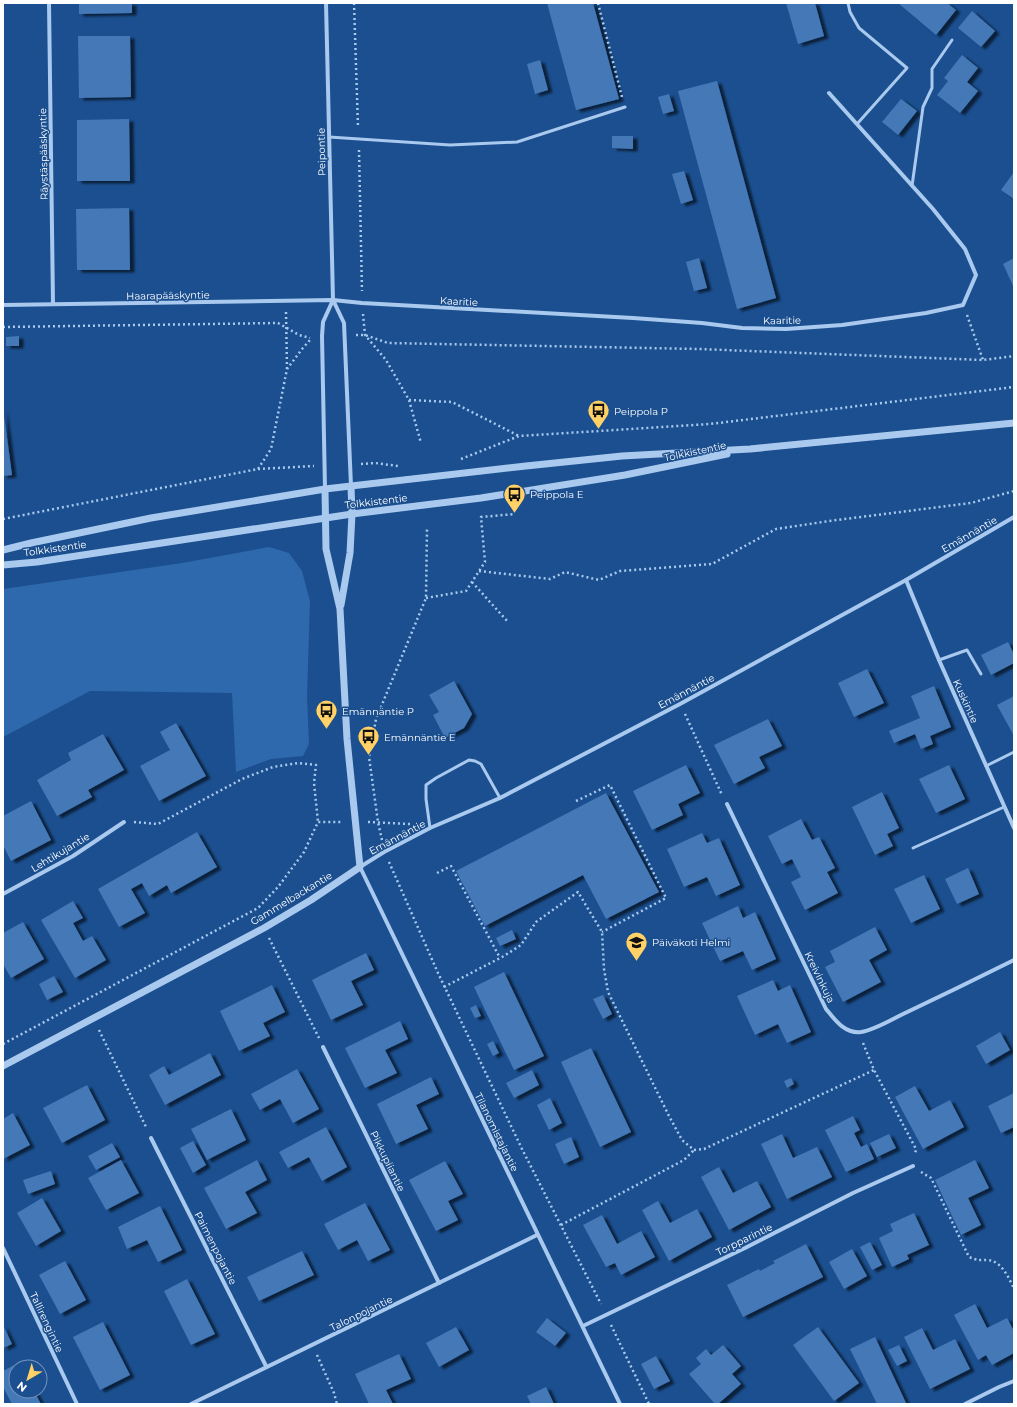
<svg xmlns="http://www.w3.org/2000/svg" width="1017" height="1407" font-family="Montserrat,sans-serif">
	<defs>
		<filter id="shadow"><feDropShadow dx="4.5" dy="2.5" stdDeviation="1" flood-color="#0009"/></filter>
	</defs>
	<rect width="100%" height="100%" fill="#1b4f8f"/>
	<path fill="#2e69ad" d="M269 547 289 553 302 571 310 601 307 697 309 744 303 756 271 759 236 772 232 693 90 691 3 737V589L182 563Z"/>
	<g fill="#4478b7" filter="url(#shadow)">
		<path d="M79 3H132V13L79 14Z"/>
		<path d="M547 3H593L619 99 576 110Z"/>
		<path d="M786 3H815L824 36 798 44Z"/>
		<path d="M898 3H947L956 10 936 35Z"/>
		<path d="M972 11 995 31 981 47 958 28Z"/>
		<path d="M78 36H130L131 97 79 98Z"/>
		<path d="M962 55 978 68 967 82 978 91 960 113 937 95 948 81 944 78Z"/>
		<path d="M540 60 548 90 535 94 527 64Z"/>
		<path d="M717 81 776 298 737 309 678 91Z"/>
		<path d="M669 94 674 111 663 114 658 97Z"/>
		<path d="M901 99 917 111 898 135 882 122Z"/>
		<path d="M129 119 130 181H77V120Z"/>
		<path d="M612 136H633V149L612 148Z"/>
		<path d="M684 171 693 200 681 204 672 174Z"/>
		<path d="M1014 172V199L1001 190Z"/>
		<path d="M129 208 130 270H77L76 209Z"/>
		<path d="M699 258 707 288 694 291 686 262Z"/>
		<path d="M1014 258V288L1003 264Z"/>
		<path d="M19 336V346H6V337Z"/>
		<path d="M3 408 12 475 3 476Z"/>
		<path d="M1008 642 1014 654V663L991 675 981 655Z"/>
		<path d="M867 669 884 703 854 717 838 683Z"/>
		<path d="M454 681 472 714 464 728 445 738 433 715 439 712 429 695Z"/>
		<path d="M934 686 951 727 930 736 933 744 921 749 915 734 894 743 889 731 920 718 911 696Z"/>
		<path d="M1014 696V733L1013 734 997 705Z"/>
		<path d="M768 719 782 746 759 757 765 768 734 784 714 745Z"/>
		<path d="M176 723 206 776 159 801 140 766 170 750 160 732Z"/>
		<path d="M103 734 124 770 88 790 92 797 57 816 37 780 71 760 68 753Z"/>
		<path d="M686 765 700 793 678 804 683 815 652 830 633 791Z"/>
		<path d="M949 765 965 799 936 813 919 779Z"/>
		<path d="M882 792 899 828 887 834 893 846 875 855 852 807Z"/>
		<path d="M606 793 659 892 606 919 583 875 485 926 456 871Z"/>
		<path d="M31 801 51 840 11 861 3 845V816Z"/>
		<path d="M801 819 812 840 819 837 835 868 827 872 838 893 805 910 791 882 801 877 792 859 782 864 768 836Z"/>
		<path d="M197 832 217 867 171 893 167 885 149 896 142 883 131 889 145 913 119 927 98 889Z"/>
		<path d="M702 833 707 843 719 838 740 885 716 896 707 877 684 887 667 849Z"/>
		<path d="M968 868 979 894 957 904 945 879Z"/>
		<path d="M924 875 940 909 911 923 894 889Z"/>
		<path d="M73 901 83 918 73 923 83 941 92 936 106 960 75 978 41 920Z"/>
		<path d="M738 906 743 918 755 912 776 959 752 970 743 951 720 961 702 923Z"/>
		<path d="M23 922 44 959 11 978 3 964V933Z"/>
		<path d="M875 927 887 950 869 960 881 982 843 1002 825 967 835 962 830 951Z"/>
		<path d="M512 930 516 939 500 946 496 938Z"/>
		<path d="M366 953 374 970 351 981 363 1005 331 1020 312 980Z"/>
		<path d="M504 972 544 1056 514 1070 474 987Z"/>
		<path d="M54 976 63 992 47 1000 39 984Z"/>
		<path d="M773 980 778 991 790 985 811 1032 787 1043 778 1024 755 1035 737 996Z"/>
		<path d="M272 985 285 1012 263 1023 270 1036 239 1051 220 1011Z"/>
		<path d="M603 995 612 1014 603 1019 593 999Z"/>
		<path d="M476 1005 481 1016 475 1018 470 1008Z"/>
		<path d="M400 1021 408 1039 385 1050 397 1073 365 1088 345 1048Z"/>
		<path d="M1000 1032 1010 1050 986 1064 976 1046Z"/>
		<path d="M493 1041 499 1053 493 1056 487 1044Z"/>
		<path d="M591 1048 631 1132 600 1147 561 1062Z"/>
		<path d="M210 1053 221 1075 165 1105 149 1075 164 1066 169 1075Z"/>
		<path d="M297 1069 319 1109 293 1123 280 1099 260 1110 251 1094Z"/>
		<path d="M532 1070 539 1085 514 1098 506 1083Z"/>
		<path d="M431 1077 439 1094 416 1105 428 1129 396 1144 377 1104Z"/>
		<path d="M791 1078 794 1084 787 1088 784 1081Z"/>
		<path d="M87 1085 105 1120 62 1143 43 1108Z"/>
		<path d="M915 1086 929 1111 950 1100 964 1127 923 1149 895 1097Z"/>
		<path d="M1014 1093V1127L1001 1133 988 1106Z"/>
		<path d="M550 1098 562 1123 549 1130 537 1105Z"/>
		<path d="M231 1109 246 1140 207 1160 191 1129Z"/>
		<path d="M13 1113 30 1145 3 1159V1119Z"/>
		<path d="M853 1116 860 1130 854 1133 861 1147 867 1144 874 1159 846 1172 825 1130Z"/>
		<path d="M326 1127 347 1167 322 1181 309 1157 288 1168 279 1152Z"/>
		<path d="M782 1134 793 1158 817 1147 832 1177 787 1199 761 1144Z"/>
		<path d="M889 1134 896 1148 877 1157 870 1143Z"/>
		<path d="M571 1137 579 1157 564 1164 555 1144Z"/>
		<path d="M193 1141 206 1165 193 1173 180 1148Z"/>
		<path d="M112 1143 120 1157 96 1170 88 1156Z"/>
		<path d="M121 1160 139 1193 106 1210 88 1178Z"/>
		<path d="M257 1160 267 1180 245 1192 257 1213 226 1229 204 1188Z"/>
		<path d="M975 1160 989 1188 968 1198 981 1225 961 1235 935 1180Z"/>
		<path d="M445 1161 463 1194 448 1201 458 1220 436 1231 409 1180Z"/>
		<path d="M719 1167 733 1193 757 1181 771 1207 729 1230 701 1177Z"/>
		<path d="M51 1171 55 1184 28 1194 23 1180Z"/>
		<path d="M42 1198 61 1231 36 1246 17 1213Z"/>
		<path d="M658 1201 670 1223 697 1209 712 1237 669 1261 642 1210Z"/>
		<path d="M365 1203 390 1250 368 1261 357 1240 338 1250 324 1224Z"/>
		<path d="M160 1206 182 1250 158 1262 147 1240 127 1249 118 1227Z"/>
		<path d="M914 1213 929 1245 907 1255 909 1259 892 1267 879 1238 893 1231 890 1224Z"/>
		<path d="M602 1215 617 1244 641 1231 655 1257 621 1275 615 1263 606 1267 583 1225Z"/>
		<path d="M870 1242 882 1265 872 1270 860 1247Z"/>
		<path d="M806 1244 823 1277 743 1317 727 1285 759 1269 760 1271 775 1263 773 1261Z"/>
		<path d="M852 1249 867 1276 844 1289 829 1262Z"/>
		<path d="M302 1251 314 1275 259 1301 247 1277Z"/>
		<path d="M65 1261 86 1300 60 1314 39 1275Z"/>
		<path d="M187 1279 215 1334 191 1345 164 1291Z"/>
		<path d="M975 1304 987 1328 1007 1318 1014 1331V1353L992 1365 986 1355 978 1360 954 1315Z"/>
		<path d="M547 1318 566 1333 555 1346 536 1332Z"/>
		<path d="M103 1322 130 1375 100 1390 73 1337Z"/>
		<path d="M3 1325 12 1344 3 1348Z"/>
		<path d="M456 1327 469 1350 439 1367 426 1343Z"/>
		<path d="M818 1327 859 1383 834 1401 793 1345Z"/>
		<path d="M922 1328 933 1350 955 1339 970 1369 930 1389 904 1337Z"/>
		<path d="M875 1337 906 1403 903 1404H877L850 1349Z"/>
		<path d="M723 1345 741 1366 732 1374 741 1384 718 1404H715L689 1374 701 1364 696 1358 706 1349 711 1355Z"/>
		<path d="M899 1345 907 1361 897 1366 888 1350Z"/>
		<path d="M399 1354 411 1379 386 1390 393 1404H369L355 1374Z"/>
		<path d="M656 1356 670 1381 654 1389 641 1364Z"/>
		<path d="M20 1362 22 1367H16V1391H34L41 1404H12L3 1387V1371Z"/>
		<path d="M546 1387 554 1404H531L527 1396Z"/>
	</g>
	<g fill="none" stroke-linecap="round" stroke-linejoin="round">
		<g stroke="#a9c9ee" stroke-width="2.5" stroke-dasharray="2 3" stroke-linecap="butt">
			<path d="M354 3 358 127"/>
			<path d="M598 3 622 97"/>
			<path d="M3 13H4"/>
			<path d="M359 150 362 291"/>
			<path d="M286 312 287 369"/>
			<path d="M363 314 365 335 386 360 409 400 421 443"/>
			<path d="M967 315 983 360"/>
			<path d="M3 327 278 323 299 335 310 338"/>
			<path d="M356 335H365L388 343 699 349 983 360 1014 356"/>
			<path d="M409 400 452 402 519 436"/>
			<path d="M461 459 519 436 710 424 1014 387"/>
			<path d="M361 464 375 463 398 466"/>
			<path d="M258 469 314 466"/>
			<path d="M3 519 258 469 271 449 287 369 302 349 310 340"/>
			<path d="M479 571 550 579 565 572 599 580 620 571 712 564 776 529 829 521 971 503 1014 491"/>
			<path d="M472 582 508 622"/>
			<path d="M426 598 466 591 485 562 481 517 515 514"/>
			<path d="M685 714 722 795"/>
			<path d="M576 801 610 785 666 898 602 932"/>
			<path d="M134 822 158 824 242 779 273 767 298 763 316 765 314 783 318 822"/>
			<path d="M368 822 410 824"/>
			<path d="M382 840 378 822 369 757 376 719 426 598 427 528"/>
			<path d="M389 862 438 973 522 1149 601 1304"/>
			<path d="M437 873 451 866 500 958"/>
			<path d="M269 938 319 1038"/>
			<path d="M444 987 504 956 521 945 536 922 578 892 602 932 604 969 608 992 669 1116 682 1140 694 1150 704 1149 874 1070"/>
			<path d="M99 1030 147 1129"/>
			<path d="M863 1043 874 1070 916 1149 915 1155"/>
			<path d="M3 1044 258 908 278 887 304 852 318 822H343"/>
			<path d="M921 1172 931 1178 969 1257C979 1261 978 1260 987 1260 1001 1260 1009 1278 1014 1289"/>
			<path d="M561 1225 684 1160 694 1150"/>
			<path d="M611 1325 649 1404"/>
			<path d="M317 1355 334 1393 337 1404"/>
		</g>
		<g stroke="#a9c9ee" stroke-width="3">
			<path d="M848 3 850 12 859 28 907 68 857 124"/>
			<path d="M329 137 450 145 517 142 625 107"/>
			<path d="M912 186 923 107 932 88V69L952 40"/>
			<path d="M939 660 967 650 981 674"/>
			<path d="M986 766 1014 752"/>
			<path d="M430 828 426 799V785L436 778 469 760 475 761 481 764 500 798"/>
			<path d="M913 848 1004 807"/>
		</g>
		<g stroke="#a9c9ee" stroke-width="4">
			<path d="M49 3 53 304"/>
			<path d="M326 3 333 300 344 323 351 486"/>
			<path d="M3 305 333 300 362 303 633 318 702 323 742 328 786 329 842 325 926 313 963 305 976 275 965 249 933 209 829 93"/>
			<path d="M325 489 322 336 323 322 333 300"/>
			<path d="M906 580 939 660 1014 828"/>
			<path d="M727 804 826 1009C835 1020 845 1034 861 1032 874 1030 889 1021 901 1015 939 997 976 979 1014 960"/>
			<path d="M3 894 73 856 124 822"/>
			<path d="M323 1047 439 1283"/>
			<path d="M151 1138 266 1366"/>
			<path d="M3 1248 77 1404"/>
			<path d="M583 1326 745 1248 853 1193 913 1166"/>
			<path d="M191 1404 537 1235"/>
			<path d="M620 1404 360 867 384 852 430 828 500 798 680 704 906 580 1014 517"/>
			<path d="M965 1404 999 1387 1014 1381"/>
		</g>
		<g stroke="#a9c9ee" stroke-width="7">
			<path d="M3 550 31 543 151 518 325 489 526 466 622 456 750 449 1014 423"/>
			<path d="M3 565 37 562 352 514 481 498 625 475 727 454"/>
			<path d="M341 605 350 553 352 514 351 486"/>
			<path d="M3 1066 264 928 311 900 360 867 347 739 340 609 326 549 325 489"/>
		</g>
	</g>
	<defs>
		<symbol id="bus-pin" viewBox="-11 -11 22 30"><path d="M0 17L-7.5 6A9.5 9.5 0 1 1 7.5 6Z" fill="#ffd166" stroke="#1b4f8f"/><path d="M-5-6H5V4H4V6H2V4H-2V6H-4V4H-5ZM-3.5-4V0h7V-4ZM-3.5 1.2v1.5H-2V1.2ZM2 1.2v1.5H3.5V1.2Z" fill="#111"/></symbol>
		<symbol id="school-pin" viewBox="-11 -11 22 30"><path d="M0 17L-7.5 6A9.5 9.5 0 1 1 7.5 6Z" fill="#ffd166" stroke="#1b4f8f"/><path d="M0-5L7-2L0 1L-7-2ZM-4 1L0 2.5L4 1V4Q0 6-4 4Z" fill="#111"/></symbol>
	</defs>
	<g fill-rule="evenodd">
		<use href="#bus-pin" x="586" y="398" width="25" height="34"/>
		<use href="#bus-pin" x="502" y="482" width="25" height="34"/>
		<use href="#bus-pin" x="314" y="698" width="25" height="34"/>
		<use href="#bus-pin" x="356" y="724" width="25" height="34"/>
		<use href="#school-pin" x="624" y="930" width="25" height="34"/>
	</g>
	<g text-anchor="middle" stroke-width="3" stroke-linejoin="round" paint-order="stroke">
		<g font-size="10" fill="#fff" stroke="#1b4f8f">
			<text transform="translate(321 152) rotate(-91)" y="4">Peipontie</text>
			<text transform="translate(43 154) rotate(-91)" y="4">Räystäspääskyntie</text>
			<text transform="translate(168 295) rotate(-1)" y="4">Haarapääskyntie</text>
			<text transform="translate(459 301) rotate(3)" y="4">Kaaritie</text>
			<text transform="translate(782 320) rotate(-1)" y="4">Kaaritie</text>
			<text transform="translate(695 451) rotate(-12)" y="4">Tolkkistentie</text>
			<text transform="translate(376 501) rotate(-7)" y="4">Tolkkistentie</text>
			<text transform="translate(969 534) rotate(-30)" y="4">Emännäntie</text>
			<text transform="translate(55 548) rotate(-8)" y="4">Tolkkistentie</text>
			<text transform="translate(686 691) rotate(-28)" y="4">Emännäntie</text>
			<text transform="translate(966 701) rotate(66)" y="4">Kuskintie</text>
			<text transform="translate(397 837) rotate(-28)" y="4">Emännäntie</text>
			<text transform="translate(60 852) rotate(-31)" y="4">Lehtikujantie</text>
			<text transform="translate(291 898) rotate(-31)" y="4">Gammelbackantie</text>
			<text transform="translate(820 977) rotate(64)" y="4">Kreivinkuja</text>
			<text transform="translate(497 1132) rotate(64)" y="4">Tilanomistajantie</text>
			<text transform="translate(388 1161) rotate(64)" y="4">Pikkupiiantie</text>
			<text transform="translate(744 1239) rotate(-26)" y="4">Torpparintie</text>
			<text transform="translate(216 1248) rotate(63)" y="4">Paimenpojantie</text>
			<text transform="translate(361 1313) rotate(-26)" y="4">Talonpojantie</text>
			<text transform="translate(47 1322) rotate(65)" y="4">Tallirengintie</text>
		</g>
		<g font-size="10" fill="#fff" stroke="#1b4f8f" text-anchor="start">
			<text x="614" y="415">Peippola P</text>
			<text x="530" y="498">Peippola E</text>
			<text x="342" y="715">Emännäntie P</text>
			<text x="384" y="741">Emännäntie E</text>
			<text x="652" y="946">Päiväkoti Helmi</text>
		</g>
	</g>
	<rect width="1017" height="1407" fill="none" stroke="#ffffff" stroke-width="8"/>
	<g transform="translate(28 1379) rotate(218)"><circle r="19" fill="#1b4f8f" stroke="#7695bc"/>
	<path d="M0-3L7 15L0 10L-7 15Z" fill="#ffd166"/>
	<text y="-6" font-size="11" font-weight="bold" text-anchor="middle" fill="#ffffff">N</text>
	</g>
</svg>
